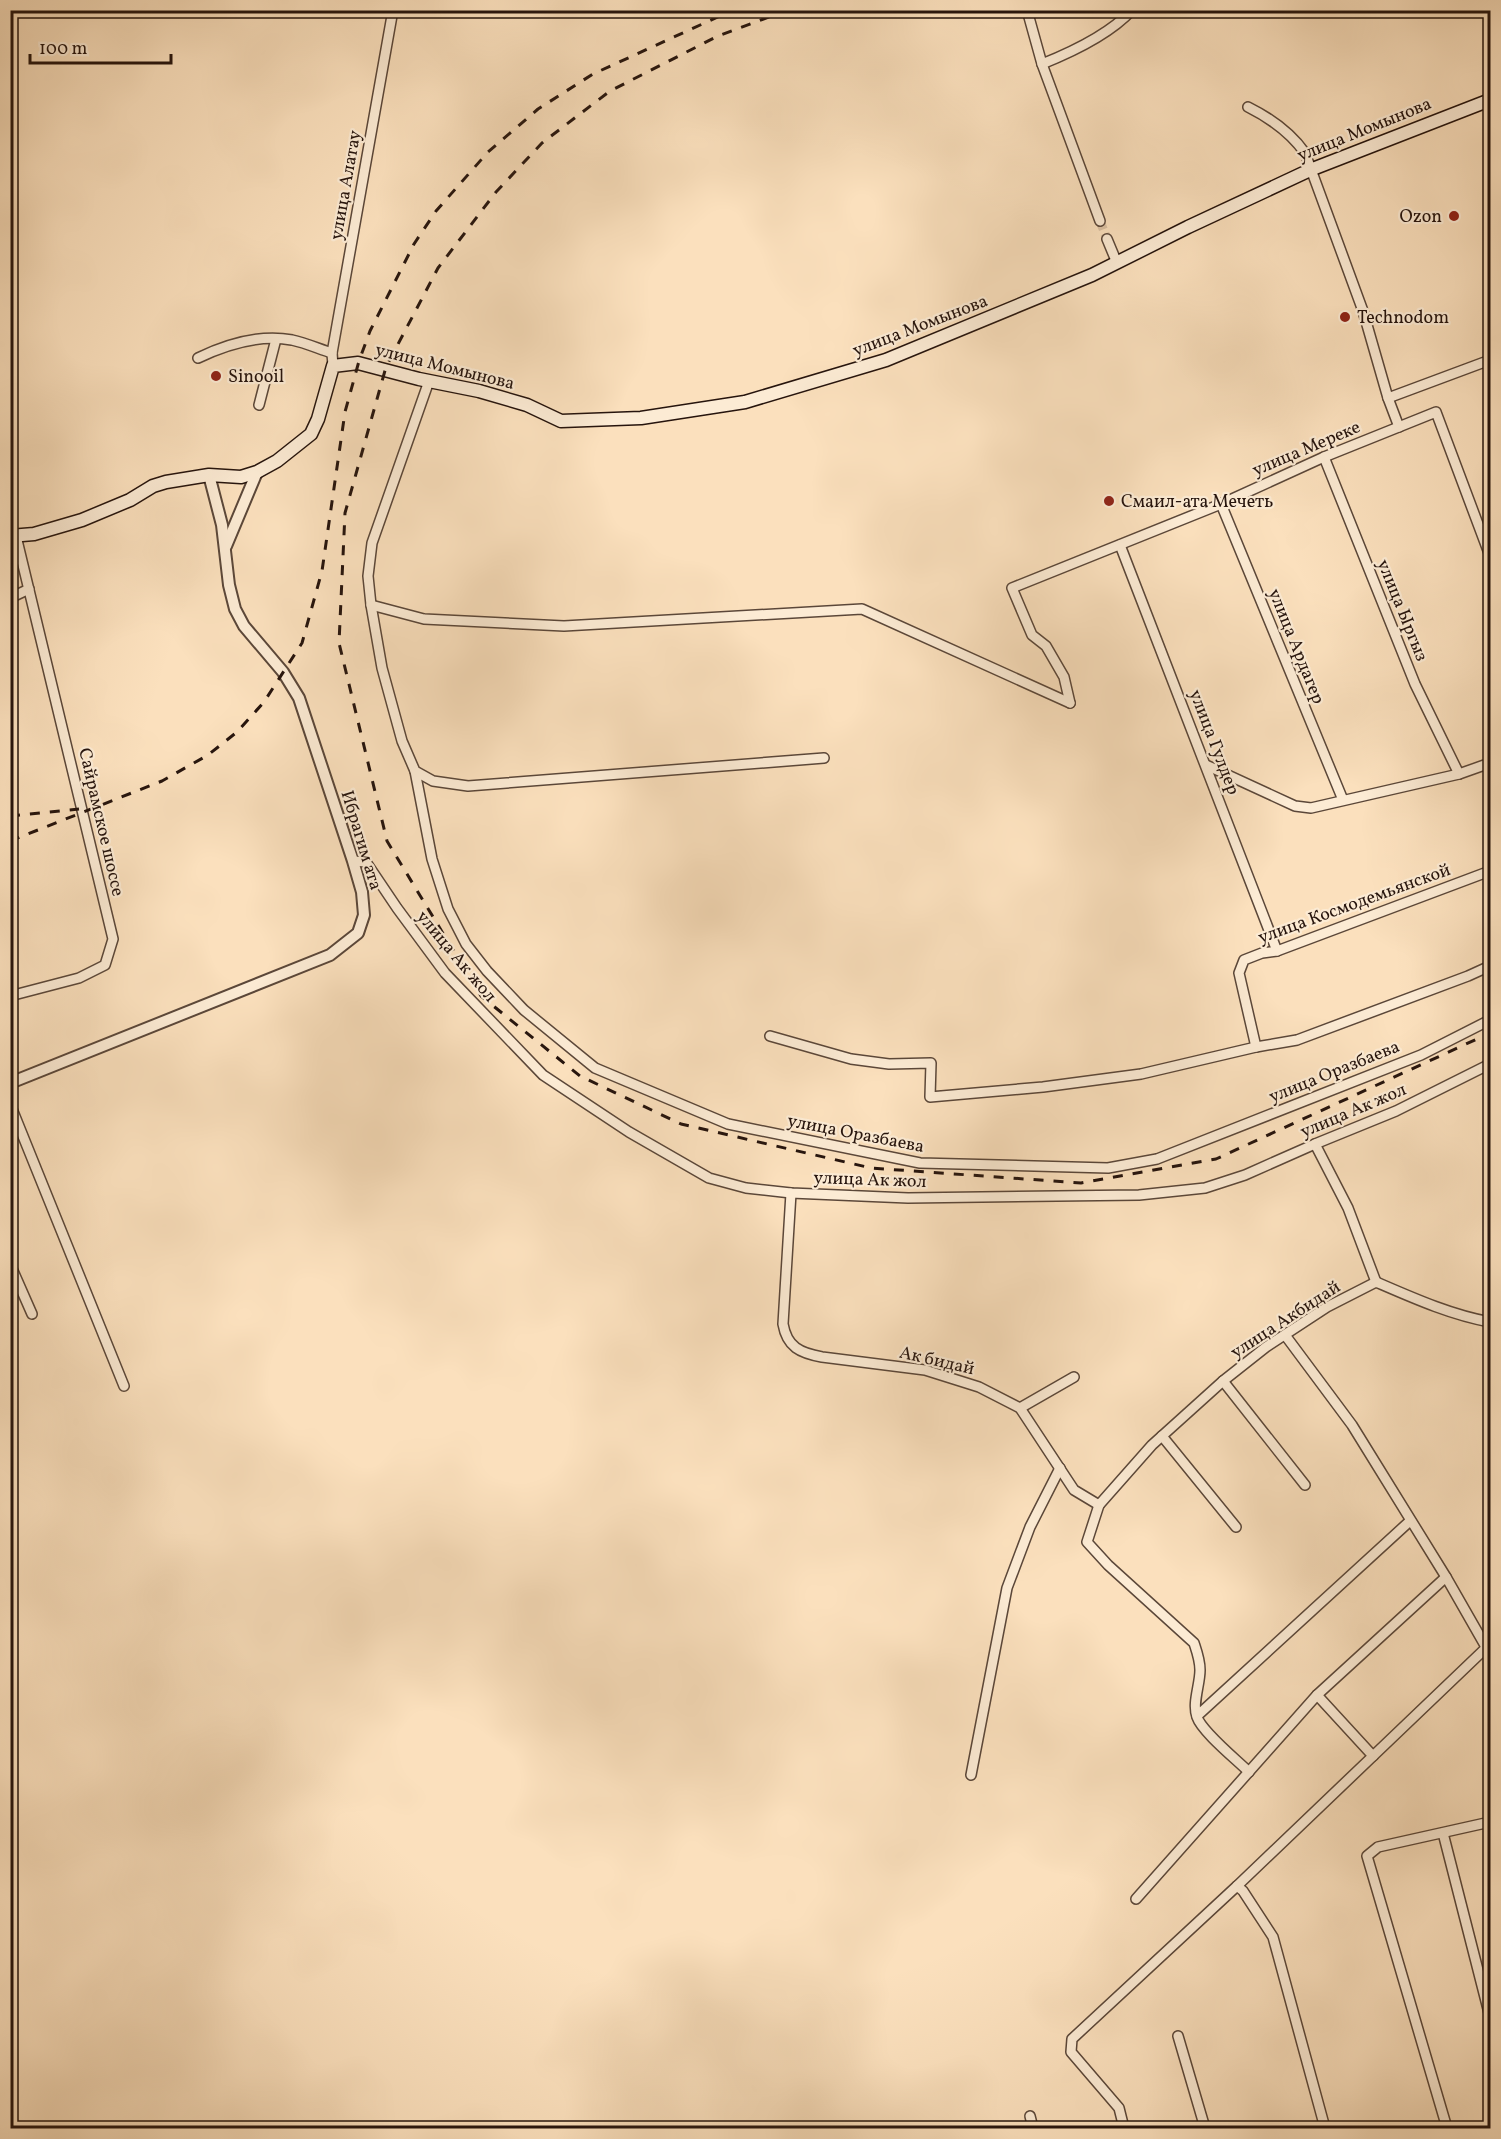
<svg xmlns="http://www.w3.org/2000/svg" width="1501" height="2139" font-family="Vollkorn,serif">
	<rect width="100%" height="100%" fill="#fbe0bd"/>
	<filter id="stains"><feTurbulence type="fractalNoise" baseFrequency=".00333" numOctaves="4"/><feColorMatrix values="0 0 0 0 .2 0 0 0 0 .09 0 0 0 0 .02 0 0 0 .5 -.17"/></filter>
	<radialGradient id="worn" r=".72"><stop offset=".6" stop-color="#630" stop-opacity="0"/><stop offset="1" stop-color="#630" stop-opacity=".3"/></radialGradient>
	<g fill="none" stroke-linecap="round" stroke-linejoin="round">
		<path stroke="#dbc1a3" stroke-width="9" stroke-dasharray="9 4.5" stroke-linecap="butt" d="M1100 221 1107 239"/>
		<defs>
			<g id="minor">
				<path d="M1027 10 1042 64 1100 221"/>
				<path d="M1042 64C1072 52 1109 35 1132 10"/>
				<path d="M1248 107C1270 118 1291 133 1305 153L1363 311 1388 398 1399 427"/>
				<path d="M1107 239 1117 263"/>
				<path d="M198 358C227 344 260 334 292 340 306 343 319 349 332 353"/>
				<path d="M333 366 332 353 393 10"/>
				<path d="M429 381 372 543 368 576 371 605 382 668 402 741 415 771 433 781 468 786 824 758"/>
				<path d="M1388 398 1490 360"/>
				<path d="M259 405 276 339"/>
				<path d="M1324 457 1415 684 1459 774"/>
				<path d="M1221 504 1343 800"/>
				<path d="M1120 545 1277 951"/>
				<path d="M10 598 29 589"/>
				<path d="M371 605 424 619 564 626 862 609 1070 703"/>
				<path d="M1070 703 1064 677 1046 646 1032 635 1012 588 1221 504 1324 457 1436 412 1490 556"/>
				<path d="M1206 765 1295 806 1311 808 1459 774 1490 763"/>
				<path d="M415 771 432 859 448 909 466 944 487 971 524 1010 595 1068 728 1124 920 1163 1108 1168 1157 1159 1421 1055 1490 1020"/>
				<path d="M353 861 366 862 397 908 445 973 543 1075 629 1132 709 1178 746 1188 791 1193 908 1198 1139 1195 1205 1188 1245 1175 1315 1144 1396 1111 1490 1064"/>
				<path d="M10 996 79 978 105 965 113 939 16 536"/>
				<path d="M770 1036 851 1059 889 1064 931 1063 930 1097 1043 1087 1141 1074 1256 1047 1297 1040 1468 976 1490 966"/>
				<path d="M1256 1047 1239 973 1244 960 1262 953 1277 951 1490 871"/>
				<path d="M10 1104 124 1386"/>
				<path d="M1315 1144 1348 1208 1376 1282"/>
				<path d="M791 1193 783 1324C787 1347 800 1353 822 1357L925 1370 979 1387 1020 1408 1074 1490 1099 1505 1152 1445 1223 1381 1266 1347 1327 1307 1376 1282C1413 1298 1451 1315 1490 1322"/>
				<path d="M10 1264 32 1314"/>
				<path d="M1285 1335 1352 1425 1446 1577 1490 1654"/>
				<path d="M1223 1381 1305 1485"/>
				<path d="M1020 1408 1074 1377"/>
				<path d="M1162 1436 1236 1527"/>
				<path d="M1099 1505 1087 1542 1108 1565 1194 1643C1197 1652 1200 1660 1200 1670 1200 1685 1192 1703 1197 1717 1202 1732 1237 1760 1249 1772"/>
				<path d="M1317 1695 1373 1756 1237 1886 1243 1891 1273 1937 1325 2128"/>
				<path d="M1197 1716 1410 1521"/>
				<path d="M1373 1756 1487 1647"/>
				<path d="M971 1775 1007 1588 1030 1527 1060 1468"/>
				<path d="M1443 1833 1490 2017"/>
				<path d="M1136 1899 1317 1695 1446 1577"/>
				<path d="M1178 2036 1205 2128"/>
				<path d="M1030 2116 1033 2128"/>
				<path d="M1124 2128 1119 2108 1071 2052 1072 2039 1237 1886"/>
				<path d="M1447 2128 1367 1856 1378 1847 1490 1822"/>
			</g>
			<g id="tertiary">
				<path d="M226 546 257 472"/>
				<path d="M10 1083 330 955 358 933 364 915 362 892 353 861 299 698 283 672 244 626 235 609 229 585 222 525 209 475"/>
			</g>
			<path id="secondary" d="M10 536 34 534 82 520 130 500 153 486 166 482 209 475 241 477 257 472 277 461 311 434 318 419 333 366 358 363 419 379 479 391 527 405 561 421 641 418 745 402 886 360 1092 275 1188 227 1310 170 1490 100"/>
		</defs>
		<use href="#minor" stroke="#5b4739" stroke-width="12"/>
		<use href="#tertiary" stroke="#5b4739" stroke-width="14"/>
		<use href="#secondary" stroke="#26140d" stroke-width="15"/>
		<use href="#minor" stroke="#fcebd4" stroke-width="9"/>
		<use href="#tertiary" stroke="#fcebd4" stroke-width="10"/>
		<use href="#secondary" stroke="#fcebd4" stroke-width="12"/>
		<g stroke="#26140d" stroke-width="3" stroke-dasharray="10 10" stroke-linecap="butt">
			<path d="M788 10 718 36 610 91 542 143 496 192 438 268 386 367 345 513 339 643 387 841 481 996 580 1076 681 1124 871 1168 1081 1183 1216 1159 1490 1033"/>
			<path d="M10 816 79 809"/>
			<path d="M10 841 162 781 208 755 237 732 264 702 302 643 322 571 345 412 359 361 370 331 414 244 436 211 488 152 538 109 593 74 733 10"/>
		</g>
	</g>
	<g fill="#8f2418" stroke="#fcebd4" stroke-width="2">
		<circle cx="1454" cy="216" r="6"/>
		<circle cx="1345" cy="317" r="6"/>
		<circle cx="216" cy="376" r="6"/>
		<circle cx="1109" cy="501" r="6"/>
	</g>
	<g text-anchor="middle" stroke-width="4.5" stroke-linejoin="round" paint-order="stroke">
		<g font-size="18" fill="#26140d" stroke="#fcebd4">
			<text transform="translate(1364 129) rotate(-22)" y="6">улица Момынова</text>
			<text transform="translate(345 185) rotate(-80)" y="6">улица Алатау</text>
			<text transform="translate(920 325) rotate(-21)" y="6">улица Момынова</text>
			<text transform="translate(445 366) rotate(14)" y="6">улица Момынова</text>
			<text transform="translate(1306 448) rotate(-23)" y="6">улица Мереке</text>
			<text transform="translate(1403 610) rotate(68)" y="6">улица Ыргыз</text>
			<text transform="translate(1297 646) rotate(68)" y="6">улица Ардагер</text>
			<text transform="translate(1215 742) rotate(69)" y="6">улица Гулдер</text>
			<text transform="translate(102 822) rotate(77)" y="6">Сайрамское шоссе</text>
			<text transform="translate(362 840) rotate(73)" y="6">Ибрагим ата</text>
			<text transform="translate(1354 903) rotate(-20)" y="6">улица Космодемьянской</text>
			<text transform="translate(457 956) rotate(50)" y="6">улица Ак жол</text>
			<text transform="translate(1334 1071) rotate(-22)" y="6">улица Оразбаева</text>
			<text transform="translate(1353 1110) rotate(-23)" y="6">улица Ак жол</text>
			<text transform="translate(856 1133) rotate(11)" y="6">улица Оразбаева</text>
			<text transform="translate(870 1179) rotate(2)" y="6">улица Ак жол</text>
			<text transform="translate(1285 1319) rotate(-33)" y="6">улица Акбидай</text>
			<text transform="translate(937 1360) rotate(13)" y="6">Ак бидай</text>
		</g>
		<g font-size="18" fill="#26140d" stroke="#fcebd4" text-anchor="start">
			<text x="1442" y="222" text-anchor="end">Ozon</text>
			<text x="1357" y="323">Technodom</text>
			<text x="228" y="382">Sinooil</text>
			<text x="1121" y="507">Смаил-ата Мечеть</text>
		</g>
	</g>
	<rect width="1501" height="2139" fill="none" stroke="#fbe0bd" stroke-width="36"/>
	<rect x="12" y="12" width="1477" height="2115" fill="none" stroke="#26140d" stroke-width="3"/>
	<rect x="18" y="18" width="1465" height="2103" fill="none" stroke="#26140d" stroke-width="1.5"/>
	<path d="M30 54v9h141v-9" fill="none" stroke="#26140d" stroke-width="3"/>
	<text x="39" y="54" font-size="18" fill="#26140d" stroke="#fcebd4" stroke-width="4.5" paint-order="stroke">100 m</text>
	<rect width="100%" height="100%" filter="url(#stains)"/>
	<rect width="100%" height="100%" fill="url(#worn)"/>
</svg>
